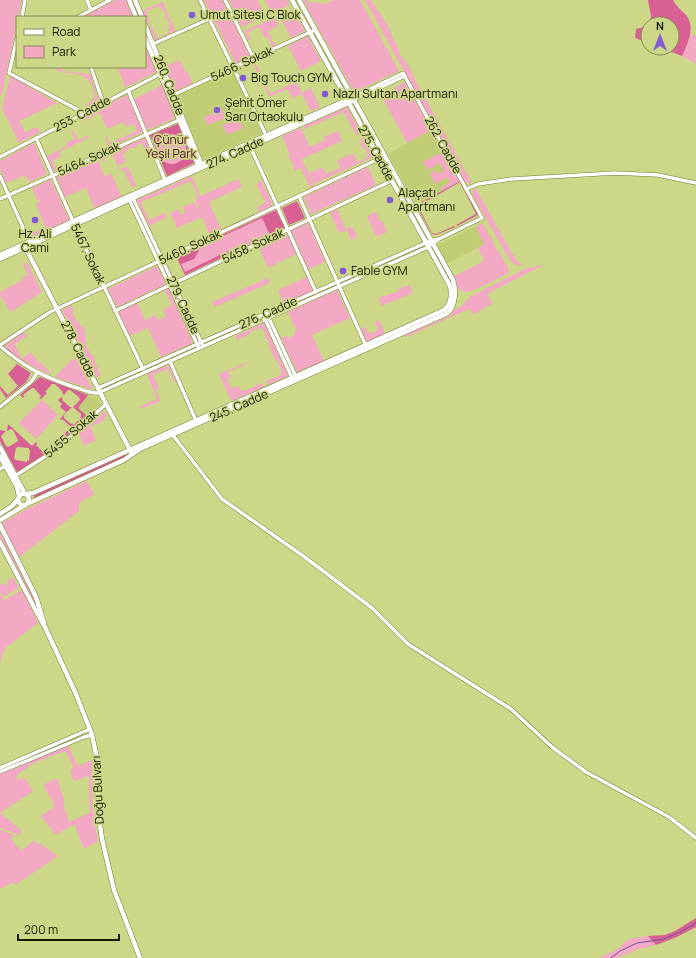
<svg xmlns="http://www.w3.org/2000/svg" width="696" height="958" font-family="Manrope,sans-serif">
	<rect width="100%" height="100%" fill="#ccd788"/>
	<g fill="#c1cd75">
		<path d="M233 71 262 133 203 159 177 96Z"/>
		<path d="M431 130 460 181 416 205 388 154Z"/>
		<path d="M482 223 483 224 493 240 447 263 437 245Z"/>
		<path d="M88 395 98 398 101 404 88 417 77 408Z"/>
	</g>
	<g fill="#f3a8c4">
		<path d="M0 0H22L18 17H17V23L2 95 0 94Z"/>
		<path d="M115 0H126L133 17H83Z"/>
		<path d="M204 0H222L250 57 236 64Z"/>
		<path d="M229 0H257L265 14 271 12 265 0H287L290 5 242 27Z"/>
		<path d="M303 0H306L310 3 316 2 324 4 333 0H360L399 71 354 92Z"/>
		<path d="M365 0H371L387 24 401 56 409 66 414 78 472 183H467L464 181Z"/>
		<path d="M163 2 175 31 155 40 149 26 151 25 157 38 170 32 168 26 170 25 163 9 161 10 160 6 146 11 150 22 147 23 142 11Z"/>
		<path d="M292 9 305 31 291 38 279 15Z"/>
		<path d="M275 17 279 25 268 32 275 45 272 47 268 37 265 38 259 27 248 32 251 39 248 40 244 31Z"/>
		<path d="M691 35H696V64L682 56Z"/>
		<path d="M308 36 321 61 301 71 288 46Z"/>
		<path d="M145 45 156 72 125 88 118 67H145Z"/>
		<path d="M180 60 185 72 187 71 193 83 175 91 165 67Z"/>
		<path d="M256 64 270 94 296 82 302 93 311 88 320 107 311 111 302 94 292 98 288 89 269 97 254 65Z"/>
		<path d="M56 67H62V71L90 74 98 98 97 101 85 107V106L94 98C95 93 94 91 92 86 86 72 73 74 60 72V71L55 70Z"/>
		<path d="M12 77 57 103 19 121 25 132 37 127 40 132 19 143 2 108 10 78Z"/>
		<path d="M405 82 431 130 407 143 381 95Z"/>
		<path d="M162 85 175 118 147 130 134 99Z"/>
		<path d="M127 95 143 132 109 147 105 137 107 136 108 141 110 143 136 131V126H134L133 124 126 127 123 122 107 129 100 113 86 120V123L83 117Z"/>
		<path d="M347 107 361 133 356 135 344 112 305 129 304 126Z"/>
		<path d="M223 109 227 117 208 125 204 117Z"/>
		<path d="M238 118 243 128 227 135 223 125Z"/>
		<path d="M178 124 194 163 167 176 150 135Z"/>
		<path d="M301 128 310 147 325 140 324 137 338 131 342 141 302 159 314 186 310 188 301 168 295 171 293 167 294 166 288 156 290 154 282 136Z"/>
		<path d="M73 130 78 140 87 136 88 138 59 152 61 157 53 160 54 166H55L57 170 54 171 47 156 67 146 66 143 75 139 71 131Z"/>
		<path d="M363 137 373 157 314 184 309 173 323 167 326 174 340 168 337 161 353 153 357 162 368 157 365 148 363 149 360 143 362 142 360 139Z"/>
		<path d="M145 138 153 157 149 158 142 143 137 145V147L134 148 133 147 127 150V151L123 154 126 162 119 165 120 169 128 166 136 186 132 188 124 170 120 171 111 152Z"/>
		<path d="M34 143 47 174 29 182 26 175 6 183 0 169V161Z"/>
		<path d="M444 151 460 181 444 190 440 188 450 182 447 177 435 184 430 174 436 170 438 174 444 171 440 163 428 170 423 162Z"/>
		<path d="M106 154 108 157 104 159 105 160 103 162 102 160 98 161 102 170H101L104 176 111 173 122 197 95 209 86 188 65 197 57 176Z"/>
		<path d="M368 167 376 185 311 214 304 197Z"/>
		<path d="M192 176 200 196 239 179 242 187 209 202 221 229 210 235 202 217 177 228 170 213 178 209 181 215 185 213 183 207 194 202 196 208 198 207 195 200 198 197 191 181 141 202 149 220 165 213 167 217 149 226 137 200Z"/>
		<path d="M51 180 69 220 31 238 29 233 33 230 35 232 45 227 37 207 36 204 40 200H37L32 188 50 180Z"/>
		<path d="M261 180 273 205 259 212 257 207 266 203 257 186 259 181Z"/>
		<path d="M475 187 512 253 519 263 524 266 515 265 508 257 473 196 472 192Z"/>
		<path d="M337 209 346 229 352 226 357 237 351 240 347 230 339 233 330 213Z"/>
		<path d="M276 210 284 228 185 275 176 256Z"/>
		<path d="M376 212 380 222H383L387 232 376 237 367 216Z"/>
		<path d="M308 223 325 262 308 269 291 230Z"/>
		<path d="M481 224H483L499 253H500L508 268 509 272 505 275 472 291 466 292 458 289 454 276 484 261 478 248 488 242 484 244 476 227Z"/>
		<path d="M287 232 296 254 268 268 258 245Z"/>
		<path d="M27 262 42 292 11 312 0 296V292L23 280 22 278 28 275 23 264Z"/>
		<path d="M545 264 487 294 492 304 474 314 469 309 406 337 405 335 450 316 454 310 460 307 470 297 475 294 525 269Z"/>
		<path d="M157 266 166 284 117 307 108 289Z"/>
		<path d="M307 277 313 291 284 304 278 290Z"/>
		<path d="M268 278 270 283 215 307 212 302Z"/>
		<path d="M409 285 413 293 382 306 378 298 399 291 398 289Z"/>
		<path d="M168 288 193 343 161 357 148 328 130 336 119 312 137 303 145 320 155 315 158 320 166 317 163 310 172 305 164 290Z"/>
		<path d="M337 290 350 318 312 335 324 361 297 372 281 338 286 335 288 338 295 335 294 332 296 331 288 312Z"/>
		<path d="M72 305 74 317 85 330 86 347 94 358 100 375 97 378 62 310Z"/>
		<path d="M379 320 385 333 367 342 361 328 365 327 369 334 378 330 375 322Z"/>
		<path d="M264 323 288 376 268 385 266 381 281 375 280 373 282 372 277 360 275 361 263 329 261 330 260 328 250 332V334L237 340 235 336Z"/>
		<path d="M24 332 27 336 15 344 21 357 19 359 4 346Z"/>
		<path d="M31 352 36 359 51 372 49 374 34 367 21 359Z"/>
		<path d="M76 358 93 390 55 377 70 361Z"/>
		<path d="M246 363 247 364 228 372 231 377 227 379 232 389 239 386 241 390 244 391 262 383 264 387 231 401 219 374Z"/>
		<path d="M168 365 176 381 174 382 168 369 153 375 159 389 156 390 161 401 141 409 140 407 157 399 147 374Z"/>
		<path d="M42 400 58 415 36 439 19 423Z"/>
		<path d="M104 411 107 416 104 418 105 420 100 422 101 423 99 424 98 423 90 427 96 440 84 446 79 433Z"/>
		<path d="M87 481 94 494 93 495 79 503V511L19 557 2 523 27 509Z"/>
		<path d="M0 531 37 604 38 608 37 609 16 566 0 537Z"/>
		<path d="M13 577 19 588 3 597 0 592V585L3 583 5 586 8 584 7 581Z"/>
		<path d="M22 590 38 623 5 648 2 654 0 665V594L4 600Z"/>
		<path d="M68 745 78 766 92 760 93 809 98 841 84 849 74 824 56 835 41 816 55 806 43 785 57 778 65 802 63 803 69 822 90 813 89 801V776L74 781 70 770 74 768 65 751 32 764 16 776 19 780 24 777 33 791 0 813 21 830V835L0 828V774Z"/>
		<path d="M0 830 15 835 11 839 21 851 33 841 42 845 58 856 15 885 13 882 0 889Z"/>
		<path d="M648 936 656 945 639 949 617 958H601V957L615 951 629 939Z"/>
	</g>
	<g fill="#d86094" fill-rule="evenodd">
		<path d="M648 0H673C676 6 681 10 686 15 696 27 688 43 682 56L661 48H672V24H650L651 16Z"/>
		<path d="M648 26V43L635 38 636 29Z"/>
		<path d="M178 124 194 163 167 176 150 135ZM173 134C198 141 183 172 165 162 161 160 158 156 157 152 155 142 164 135 173 134Z"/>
		<path d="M460 181 478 214 476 216 457 226 456 225 476 214 460 182 418 206 432 233 436 234 454 226 455 227 436 235 432 234 416 205Z"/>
		<path d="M297 201 305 218 289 225 282 208Z"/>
		<path d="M276 210 284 226V228L270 235 262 218 221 237 220 236Z"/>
		<path d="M197 247 199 251 194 259 181 264 185 272 228 251 229 254 185 275 176 256Z"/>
		<path d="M17 364 31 373 26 382 6 398 0 389V386L8 395 18 386 8 374Z"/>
		<path d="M40 377 88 395 78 408 88 417 63 440 59 437 61 436 62 437 69 429 70 426 62 419 61 420 60 419 66 412 60 407 62 404 58 400 61 397 63 399 62 400 70 407H72L64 415V418L71 424 72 423 74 425 81 417V414L73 407 80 400 79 397 70 390H68L64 395 62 393 63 392 55 384H52L45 392 47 393 41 399 39 398 41 396 34 388H32L23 395 24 397 23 398 20 395Z"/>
		<path d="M8 424 32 446 36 442 37 443 36 445 43 452H46L53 445 56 447 17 472 0 441V430L6 431 1 436 6 446 8 447 17 442 18 440 13 430 11 429 7 431ZM18 447 29 448V450H30L29 461 27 460V462L16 460 14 458 16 448Z"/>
		<path d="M126 454V457L34 498V495Z"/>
		<path d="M696 918V927L677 937 656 945 648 936 665 935 675 931Z"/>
	</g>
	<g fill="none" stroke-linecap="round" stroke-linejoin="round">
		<path stroke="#6b5599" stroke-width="1" d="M611 958 620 951 637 943 664 939 682 931 696 923"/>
		<defs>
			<g id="minor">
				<path d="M87 0 91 10"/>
				<path d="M200 0 266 135"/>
				<path d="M225 0 254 59"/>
				<path d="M22 17 25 0"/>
				<path d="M78 17 110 0"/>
				<path d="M17 38 9 73 84 113"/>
				<path d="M153 44 209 19"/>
				<path d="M91 67 103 103"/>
				<path d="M128 90 165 180"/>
				<path d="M173 95 315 30"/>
				<path d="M354 100 405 76"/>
				<path d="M36 138 73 221 143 369"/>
				<path d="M250 146 316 292"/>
				<path d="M0 157 162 73"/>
				<path d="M0 176 29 241"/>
				<path d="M466 189 478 184 512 179 615 173 658 175 696 183"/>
				<path d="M132 196 202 344"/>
				<path d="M299 196 366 346"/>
				<path d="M128 197 198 346"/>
				<path d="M0 199 179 120"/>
				<path d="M115 311 391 181"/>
				<path d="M268 316 296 377"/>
				<path d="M265 319 292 378"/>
				<path d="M0 345 50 312 385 156"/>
				<path d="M0 346C24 367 44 377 74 387 81 389 90 394 98 393L426 248 439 239"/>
				<path d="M170 361 197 423"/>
				<path d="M98 388 430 241 439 239 482 218 403 73 353 97"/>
				<path d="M0 407 31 382 37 373"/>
				<path d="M172 434 222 499 306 558 372 608 408 644 511 709 552 747 586 772 669 817 696 838"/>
				<path d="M0 469 6 466"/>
				<path d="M15 476 57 449 106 404"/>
				<path d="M0 768 90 729"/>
				<path d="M0 772 84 737 92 735"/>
			</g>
			<g id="tertiary">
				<path d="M129 0 136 17"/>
				<path d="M135 0 142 17"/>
				<path d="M145 25 202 166"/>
				<path d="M145 38 199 167"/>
				<path d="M24 245 131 452"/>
				<path d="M0 255 93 212 349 99"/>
				<path d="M0 259 133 198 351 102"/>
				<path d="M0 447 25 494"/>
				<path d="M0 456 17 487 19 496"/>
				<path d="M26 494 33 493 444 310C451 305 453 292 449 284L292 0"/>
				<path d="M27 504 124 460 140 449 446 314C456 308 456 290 453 280L299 0"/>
				<path d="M0 514 12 506 18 499"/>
				<path d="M0 520 27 504C31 498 28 493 21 494L18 499C18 503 21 506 25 505"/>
				<path d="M0 525 36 597 44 623"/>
				<path d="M0 542 36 611 45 627 76 694 92 735 97 759 98 811 102 839 114 890 140 958"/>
			</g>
		</defs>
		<use href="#minor" stroke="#767e30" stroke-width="4.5"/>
		<use href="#tertiary" stroke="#767e30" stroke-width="5.5"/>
		<use href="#minor" stroke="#fff" stroke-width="3.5"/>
		<use href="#tertiary" stroke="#fff" stroke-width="4.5"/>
	</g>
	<g fill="#825ad4" stroke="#ccd788" stroke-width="1.5">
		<circle cx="192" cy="15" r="4"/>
		<circle cx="243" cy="78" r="4"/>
		<circle cx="325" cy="94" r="4"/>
		<circle cx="217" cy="110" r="4"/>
		<circle cx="390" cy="200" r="4"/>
		<circle cx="35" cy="220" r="4"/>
		<circle cx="343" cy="271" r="4"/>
	</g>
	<g text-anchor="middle" stroke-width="3.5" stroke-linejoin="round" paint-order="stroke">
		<g font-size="12" fill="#181a00" stroke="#ccd788" text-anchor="start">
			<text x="200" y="19">Umut Sitesi C Blok</text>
			<text x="251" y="82">Big Touch GYM</text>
			<text x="333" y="98">Nazlı Sultan Apartmanı</text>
			<text x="225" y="107">Şehit Ömer<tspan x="225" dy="14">Sarı Ortaokulu</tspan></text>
			<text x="398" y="197">Alaçatı<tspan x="398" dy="14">Apartmanı</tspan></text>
			<text x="35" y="238" text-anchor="middle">Hz. Ali<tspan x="35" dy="14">Cami</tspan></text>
			<text x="351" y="275">Fable GYM</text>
		</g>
		<g font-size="12" fill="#181a00" stroke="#ccd788">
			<text transform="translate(242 64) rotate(-25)" y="4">5466. Sokak</text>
			<text transform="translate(169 85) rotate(68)" y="4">260. Cadde</text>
			<text transform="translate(82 114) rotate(-28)" y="4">253. Cadde</text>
			<text transform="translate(443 145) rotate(61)" y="4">262. Cadde</text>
			<text transform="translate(235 153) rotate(-24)" y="4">274. Cadde</text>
			<text transform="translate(376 153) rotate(61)" y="4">275. Cadde</text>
			<text transform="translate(89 159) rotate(-24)" y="4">5464. Sokak</text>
			<text transform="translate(253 246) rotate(-25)" y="4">5458. Sokak</text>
			<text transform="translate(190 247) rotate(-25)" y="4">5460. Sokak</text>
			<text transform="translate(88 254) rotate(65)" y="4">5467. Sokak</text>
			<text transform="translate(183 305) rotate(65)" y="4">279. Cadde</text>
			<text transform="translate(268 313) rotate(-24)" y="4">276. Cadde</text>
			<text transform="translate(78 349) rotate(63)" y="4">278. Cadde</text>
			<text transform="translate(239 406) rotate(-24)" y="4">245. Cadde</text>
			<text transform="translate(71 434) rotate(-41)" y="4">5455. Sokak</text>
			<text transform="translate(98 790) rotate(-93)" y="4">Doğu Bulvarı</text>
		</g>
		<g font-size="12" fill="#580b33" stroke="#ccd788">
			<text x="171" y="144">Çünür<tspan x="171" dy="14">Yeşil Park</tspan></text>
		</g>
	</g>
	<rect x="16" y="16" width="130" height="52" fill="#ccd788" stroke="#848b52"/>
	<rect x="24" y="29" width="20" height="6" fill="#ffffff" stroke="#848b52"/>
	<text x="52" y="36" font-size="12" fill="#181a00">Road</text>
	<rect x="24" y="46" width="20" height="12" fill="#f3a8c4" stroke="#848b52"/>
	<text x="52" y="56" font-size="12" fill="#181a00">Park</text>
	<g transform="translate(660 36)"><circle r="19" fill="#ccd788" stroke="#848b52"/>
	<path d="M0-3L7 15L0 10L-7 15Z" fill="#825ad4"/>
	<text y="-6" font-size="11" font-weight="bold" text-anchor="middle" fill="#181a00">N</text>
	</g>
	<path d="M18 934v6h101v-6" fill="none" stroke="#181a00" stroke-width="2"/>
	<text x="24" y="934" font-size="12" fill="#181a00" stroke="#ccd788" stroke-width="3" paint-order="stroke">200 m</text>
</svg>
